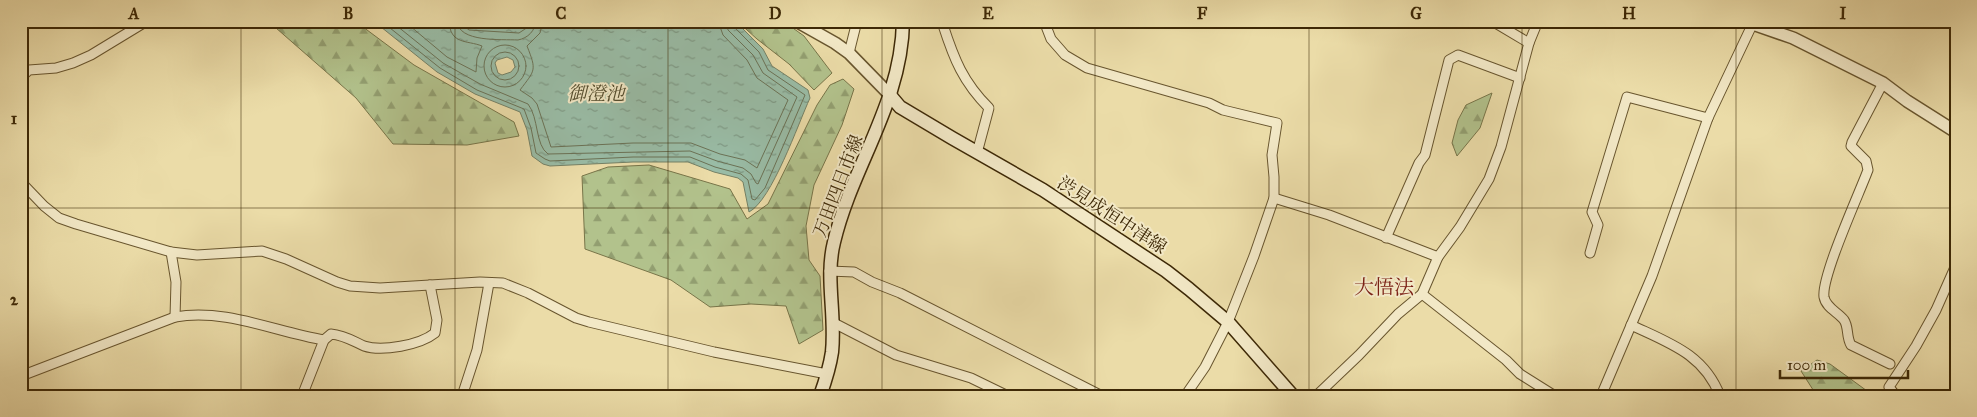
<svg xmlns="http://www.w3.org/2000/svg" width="1977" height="417" font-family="'IM FELL Great Primer','Noto Serif JP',serif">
	<defs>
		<pattern id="forest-firs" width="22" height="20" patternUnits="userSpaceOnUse" patternTransform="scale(1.25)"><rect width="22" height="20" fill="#b2c28c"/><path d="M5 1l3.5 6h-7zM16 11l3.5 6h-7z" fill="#929e70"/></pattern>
		<pattern id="water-ripples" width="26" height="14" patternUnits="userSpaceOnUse" patternTransform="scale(1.25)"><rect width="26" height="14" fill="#99bca6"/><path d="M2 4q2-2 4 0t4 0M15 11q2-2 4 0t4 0" fill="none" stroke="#7e9985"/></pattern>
	</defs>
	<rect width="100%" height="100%" fill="#ebdca8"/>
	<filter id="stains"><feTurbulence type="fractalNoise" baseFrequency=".004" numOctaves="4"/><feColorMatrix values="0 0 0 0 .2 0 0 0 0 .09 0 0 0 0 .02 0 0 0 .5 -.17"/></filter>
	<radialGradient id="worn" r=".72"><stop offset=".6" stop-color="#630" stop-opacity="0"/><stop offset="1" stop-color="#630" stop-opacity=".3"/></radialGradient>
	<g fill="url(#forest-firs)" stroke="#787549">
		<path d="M268 21H355L414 65 514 122 519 136 467 145 393 144 356 98Z"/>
		<path d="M737 21H783L804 36 832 73 814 90 789 64 757 39Z"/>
		<path d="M843 79 854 89 842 125 814 185 806 226 809 260 820 276 823 330 799 344 786 306 751 304 710 307 671 280 585 249 582 176 608 167 649 165 730 189 747 219 768 204 817 105 830 85Z"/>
		<path d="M1492 93 1480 128 1457 156 1452 143 1458 120 1466 105Z"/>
		<path d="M1817 360 1830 364 1874 396H1817L1801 371Z"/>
	</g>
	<path fill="url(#water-ripples)" stroke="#748166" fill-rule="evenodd" d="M387 21H466L470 25 519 28 526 21H735L763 49 772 66 808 90 810 98C798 124 772 200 749 212L743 182 738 178 714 172 688 162H633L550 166 543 164 532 156 527 130 520 112 475 94 437 72 381 27ZM507 57 513 60 515 67 511 72 502 75 498 73 495 63 497 60Z"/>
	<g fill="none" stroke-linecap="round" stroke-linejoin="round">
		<g stroke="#6b7256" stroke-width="1">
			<path d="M390 21V28L440 68 477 90 524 109 531 128 536 153 545 159 550 161 633 157H690L715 167 741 174 748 180 752 199 755 200 765 188 805 95 768 70 759 52 734 27 732 21"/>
			<path d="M397 21V26L443 63 480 84 528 104C539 118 535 145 548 154L690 151 717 161 743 168 751 174 756 183 758 184 797 97 763 73 753 55 728 30 726 21"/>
			<path d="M404 21 447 57 476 72 477 58 482 46C467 40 450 45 449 21"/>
			<path d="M457 21C458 43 502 39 518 40 528 38 535 31 536 21"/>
			<path d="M463 21 464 26 469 30 519 33 528 27 529 21"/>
			<path d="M543 21 540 33 527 46C537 71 535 70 520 90L532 98 537 104 551 147 633 143H691L720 154 745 160 757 168 788 100 757 78 747 60 723 35 718 21"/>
			<circle cx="505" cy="66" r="21"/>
			<circle cx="505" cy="66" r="14"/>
		</g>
		<defs>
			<g id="minor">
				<path d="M946 21 943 25C954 59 963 82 989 108L977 153"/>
				<path d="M1044 21 1051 39 1065 55 1087 68 1209 103 1223 110 1277 123 1272 155 1274 177V198L1254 256 1228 322 1205 367 1185 396"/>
				<path d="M1492 21 1529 43"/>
				<path d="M849 53 857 21"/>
				<path d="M21 77 29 70 56 68 73 63 91 55 147 21"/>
				<path d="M1883 83 1852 142 1851 146 1866 161 1868 170C1859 194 1821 277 1824 297 1826 308 1838 312 1844 320 1849 327 1846 337 1851 345L1890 364"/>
				<path d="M21 182 44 206 59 218 76 224 171 252 197 255 262 251 286 259 337 282 350 286 380 288 480 282 503 283 528 293 576 318 589 322 714 352 827 374"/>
				<path d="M1274 198 1329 215 1438 257"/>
				<path d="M1386 238 1419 163 1425 155 1449 60 1458 55 1520 78"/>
				<path d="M171 252 176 282 175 317"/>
				<path d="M1590 253 1598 225 1592 212 1627 97 1708 118"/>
				<path d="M829 271 854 272 872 282 900 293 1102 396"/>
				<path d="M1422 294 1506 360 1520 374 1555 396"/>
				<path d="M832 322 896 355 971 378 1008 396"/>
				<path d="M1631 325C1669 343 1704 354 1720 396"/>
				<path d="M21 376 175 317C226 308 275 332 324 340"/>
				<path d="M302 396 324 340 331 334C344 335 353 341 364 346 382 352 420 345 435 333L437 320 430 285"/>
				<path d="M462 396 477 350 489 283"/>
				<path d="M1316 396 1359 355 1398 314 1422 294 1438 257 1460 227 1489 179 1501 147 1529 43 1538 21"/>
				<path d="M1601 396 1652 276 1708 118 1753 23"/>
				<path d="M1896 396 1889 387 1916 346 1936 310 1956 265"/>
			</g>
			<g id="tertiary">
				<path d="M796 21 835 43 849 53 889 94"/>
				<path d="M1744 21 1793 38 1883 83 1907 101 1956 132"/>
			</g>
			<g id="secondary">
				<path d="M889 94 900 107 952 138 1043 190 1166 271 1189 289 1228 322 1293 396"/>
				<path d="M820 396C825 382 830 366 832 352 836 314 825 278 834 242 852 166 902 103 903 21"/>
			</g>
		</defs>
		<use href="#minor" stroke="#68552e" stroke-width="11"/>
		<use href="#tertiary" stroke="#68552e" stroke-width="14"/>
		<use href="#secondary" stroke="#3d2806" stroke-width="15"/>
		<use href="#minor" stroke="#f2e8c6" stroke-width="9"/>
		<use href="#tertiary" stroke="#f2e8c6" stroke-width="11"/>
		<use href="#secondary" stroke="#f2e8c6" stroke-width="12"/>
	</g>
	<path fill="none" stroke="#3d2806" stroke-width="1" stroke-opacity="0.55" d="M241 21V396M455 21V396M668 21V396M882 21V396M1095 21V396M1309 21V396M1522 21V396M1736 21V396M21 208H1956"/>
	<g text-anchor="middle" stroke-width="4" stroke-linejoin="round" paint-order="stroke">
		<g font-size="18" fill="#3d2806" stroke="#f2e8c6">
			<text transform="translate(838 186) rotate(-69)" y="6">万田四日市線</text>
			<text transform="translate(1112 215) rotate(33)" y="6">渋見成恒中津線</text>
		</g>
		<g font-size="19" font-style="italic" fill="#544d2e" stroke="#f2e8c6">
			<text x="596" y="100">御澄池</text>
		</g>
		<g font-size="20" fill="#7a1f14" stroke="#f2e8c6">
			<text x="1384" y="294">大悟法</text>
		</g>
	</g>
	<rect width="1977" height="417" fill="none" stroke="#ebdca8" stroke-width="55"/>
	<path d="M1780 370v8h128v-8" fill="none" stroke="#3d2806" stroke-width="2.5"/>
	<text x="1787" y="370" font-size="15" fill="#3d2806" stroke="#f2e8c6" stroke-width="4" paint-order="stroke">100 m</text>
	<rect x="28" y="28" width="1922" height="362" fill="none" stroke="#3d2806" stroke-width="2"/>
	<g font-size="16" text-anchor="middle" font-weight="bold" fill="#3d2806">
		<text x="134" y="19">A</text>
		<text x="348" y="19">B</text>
		<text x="561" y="19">C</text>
		<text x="775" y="19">D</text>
		<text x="988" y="19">E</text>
		<text x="1202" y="19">F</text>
		<text x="1416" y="19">G</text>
		<text x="1629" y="19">H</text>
		<text x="1843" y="19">I</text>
		<text x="14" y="124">1</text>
		<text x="14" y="305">2</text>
	</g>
	<rect width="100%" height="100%" filter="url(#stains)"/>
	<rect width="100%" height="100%" fill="url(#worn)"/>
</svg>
